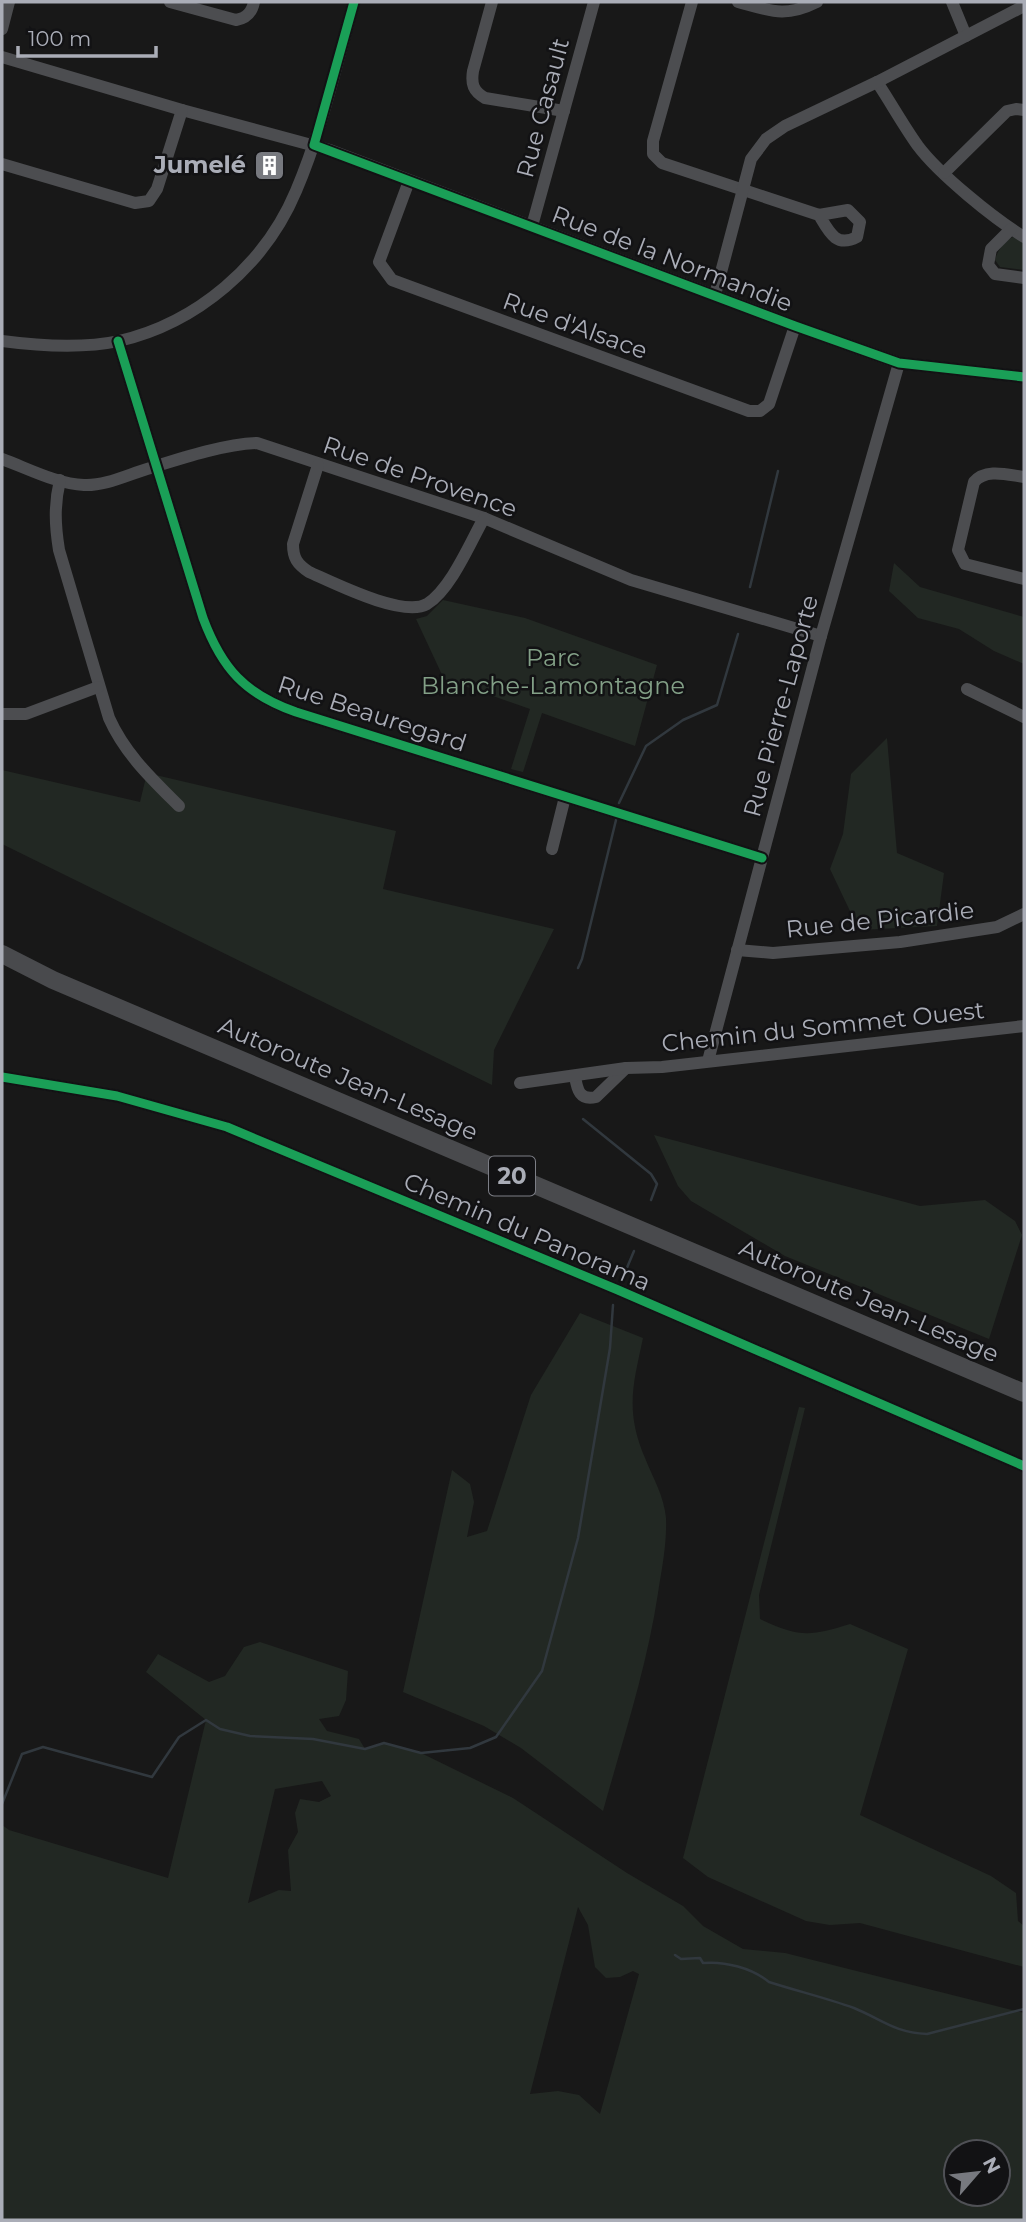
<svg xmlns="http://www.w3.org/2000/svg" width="1026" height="2222" font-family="Montserrat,sans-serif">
	<rect width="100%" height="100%" fill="#181818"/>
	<g fill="#222823" fill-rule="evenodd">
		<path d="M1013 237 1024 242V270L1000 267 995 260C997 251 1005 240 1013 237Z"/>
		<path d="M894 563 920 587 1024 617V664L994 651 959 629 918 618 889 591Z"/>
		<path d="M443 600 525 618 657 665 635 746 542 713 523 772 511 769 530 709 444 679 416 619 427 616Z"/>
		<path d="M887 738 897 853 944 873 937 926 859 930 830 869 843 834 851 774Z"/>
		<path d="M2 770 140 802 147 773 396 831 383 889 554 929 494 1050 492 1085 2 844Z"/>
		<path d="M654 1135 920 1206 985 1200 1015 1221 1022 1235 989 1339 785 1256 691 1201 678 1186Z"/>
		<path d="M580 1313 643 1338C633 1385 625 1411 645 1458 653 1478 664 1496 666 1518 667 1543 662 1568 658 1593 647 1667 623 1739 603 1811L521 1748 484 1726 403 1692 452 1470 470 1484 474 1502 467 1537 487 1531 531 1395Z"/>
		<path d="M799 1407 805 1408 759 1595 760 1619C799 1637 809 1637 850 1624L908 1649 860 1815 991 1876 1016 1893 1018 1921 1024 1926V1967L860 1923 830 1925 806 1921 708 1877 683 1858Z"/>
		<path d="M260 1642 348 1671 346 1700 339 1716 319 1719 327 1731 359 1739 365 1749 384 1743 421 1753 513 1798 627 1873 683 1906 703 1926 743 1949 785 1953 1024 2013V2220H2V1825L9 1830 168 1878 206 1720 146 1672 158 1654 209 1682 225 1676 244 1647ZM322 1781 331 1796 319 1802 300 1799 295 1813 298 1832 288 1850 291 1891 279 1890 248 1903 275 1789ZM578 1907 588 1925 595 1967 606 1978 620 1977 633 1971 639 1974 600 2114 579 2095 558 2091 530 2094ZM956 2152H998V2194H956Z"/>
	</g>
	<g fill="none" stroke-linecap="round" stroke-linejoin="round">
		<g stroke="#31383e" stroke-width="2.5">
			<path d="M750 587 778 471"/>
			<path d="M619 803 646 746 683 720 717 705 738 634"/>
			<path d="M578 968 582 959 616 820"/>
			<path d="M583 1119 651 1174 657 1184 651 1200"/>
			<path d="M626 1270 634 1251"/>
			<path d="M2 1804 22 1754 43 1747 152 1777 179 1737 206 1720 220 1729 250 1736 313 1739 365 1749 384 1743 421 1753 470 1748 496 1737 542 1671 578 1538 610 1348 613 1305"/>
			<path d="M675 1955 681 1959 700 1958 703 1963C725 1961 752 1968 769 1982 797 1991 826 1998 854 2008 881 2019 895 2033 927 2034L1024 2009"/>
		</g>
		<g stroke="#4c4d50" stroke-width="12">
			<path d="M170 2 236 20C247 18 252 12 254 2"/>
			<path d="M492 2 473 71C471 84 473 91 485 98L564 111"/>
			<path d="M692 2 653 141V154L662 163 819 215C829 232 836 248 857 237L860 222 848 210 819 215"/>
			<path d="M738 2C771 11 785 18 817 2"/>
			<path d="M952 2 966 36"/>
			<path d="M2 29 9 2"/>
			<path d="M2 57 182 110 330 150 795 326 899 363 1024 377"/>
			<path d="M877 82C891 103 903 125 918 146 939 174 993 218 1024 237"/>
			<path d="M2 164 135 203 149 201 157 189 182 110"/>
			<path d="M944 173 1007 111 1016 109 1024 110"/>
			<path d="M409 181 379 262 392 280 749 411H760L769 404 795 326"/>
			<path d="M532 226 594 2"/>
			<path d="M1011 229 991 249 988 265 995 274 1024 278"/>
			<path d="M715 295 751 159 766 139 785 126 877 82 1024 6"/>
			<path d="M2 341C40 346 81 349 119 341 197 323 265 265 296 191 322 130 336 65 354 2"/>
			<path d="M118 341 203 618C222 669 245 694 296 712L762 858"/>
			<path d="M2 459C27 468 57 484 84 485 105 486 127 475 147 469 179 459 224 444 257 443L484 518 631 580 821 636"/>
			<path d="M318 465 293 544C293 558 297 564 309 572 334 583 403 618 427 604 451 589 470 543 484 518"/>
			<path d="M1024 477C1008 475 986 468 974 482L958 550 965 564 1024 579"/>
			<path d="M60 480C54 505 55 525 59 550L109 718C125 754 152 779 179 806"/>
			<path d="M967 689 1024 717"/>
			<path d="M2 714H26L98 687"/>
			<path d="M552 849 565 797"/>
			<path d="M737 950 773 953 900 942 997 927 1024 914"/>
			<path d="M708 1061 821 636 899 363"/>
			<path d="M575 1076C577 1090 580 1101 596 1097L626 1068"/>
			<path d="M2 1077 117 1096 227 1127 618 1290 1024 1466"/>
			<path d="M520 1083 626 1068 662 1067 1024 1026"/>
		</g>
		<path stroke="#494a4d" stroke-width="18" d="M2 954 53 980 1024 1393"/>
		<defs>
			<g id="cycleway">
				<path d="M354 2 314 145 795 326 899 363 1024 377"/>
				<path d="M118 341 203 618C222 669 245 694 296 712L762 858"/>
				<path d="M2 1077 117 1096 227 1127 618 1290 1024 1466"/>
			</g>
		</defs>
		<use href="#cycleway" stroke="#121214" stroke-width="13"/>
		<use href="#cycleway" stroke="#1a9f57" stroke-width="9"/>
	</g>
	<defs>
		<symbol id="building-square" viewBox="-11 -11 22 22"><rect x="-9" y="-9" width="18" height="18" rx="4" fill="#77797f" stroke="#121214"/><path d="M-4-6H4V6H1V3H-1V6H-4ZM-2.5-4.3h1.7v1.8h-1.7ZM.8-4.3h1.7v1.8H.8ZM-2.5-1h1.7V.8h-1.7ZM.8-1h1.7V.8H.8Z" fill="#fff"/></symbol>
	</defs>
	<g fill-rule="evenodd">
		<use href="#building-square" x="252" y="148" width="35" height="35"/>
	</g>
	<g text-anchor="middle" stroke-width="5" stroke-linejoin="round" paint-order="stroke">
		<rect fill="#121214" stroke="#7c7e86" stroke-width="2" x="489" y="1156.5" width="46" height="39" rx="5"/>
		<g font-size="23" font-weight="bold" fill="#aaadb7">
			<text x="512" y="1184">20</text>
		</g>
		<g font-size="24" fill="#aaadb7" stroke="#121214">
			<text transform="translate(543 108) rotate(-75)" y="8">Rue Casault</text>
			<text transform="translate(672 259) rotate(21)" y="8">Rue de la Normandie</text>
			<text transform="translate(575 326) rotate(20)" y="8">Rue d'Alsace</text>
			<text transform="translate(420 477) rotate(19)" y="8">Rue de Provence</text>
			<text transform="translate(781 706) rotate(-75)" y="8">Rue Pierre-Laporte</text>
			<text transform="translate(372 714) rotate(18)" y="8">Rue Beauregard</text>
			<text transform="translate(880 920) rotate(-6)" y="8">Rue de Picardie</text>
			<text transform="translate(823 1027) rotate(-6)" y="8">Chemin du Sommet Ouest</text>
			<text transform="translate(348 1079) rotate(23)" y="8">Autoroute Jean-Lesage</text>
			<text transform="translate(527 1232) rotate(23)" y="8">Chemin du Panorama</text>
			<text transform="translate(869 1301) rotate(23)" y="8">Autoroute Jean-Lesage</text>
		</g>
		<g font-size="24" font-weight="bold" fill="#aaadb7" stroke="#121214" text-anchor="end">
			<text x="246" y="173">Jumelé</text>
		</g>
		<g font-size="24" fill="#83a087" stroke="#121214">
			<text x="553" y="666">Parc<tspan x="553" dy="28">Blanche-Lamontagne</tspan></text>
		</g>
	</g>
	<rect width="1026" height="2222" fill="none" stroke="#aaadb7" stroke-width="7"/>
	<g transform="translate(977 2173) rotate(62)"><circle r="33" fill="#121214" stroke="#4f5055" stroke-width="2"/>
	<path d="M0-5L12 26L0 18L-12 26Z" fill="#77797f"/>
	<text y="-10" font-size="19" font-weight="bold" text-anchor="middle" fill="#aaadb7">N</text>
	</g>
	<path d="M18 46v10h138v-10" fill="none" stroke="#aaadb7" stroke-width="3.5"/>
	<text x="28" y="46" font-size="21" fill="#aaadb7" stroke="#121214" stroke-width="5" paint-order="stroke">100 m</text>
</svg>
